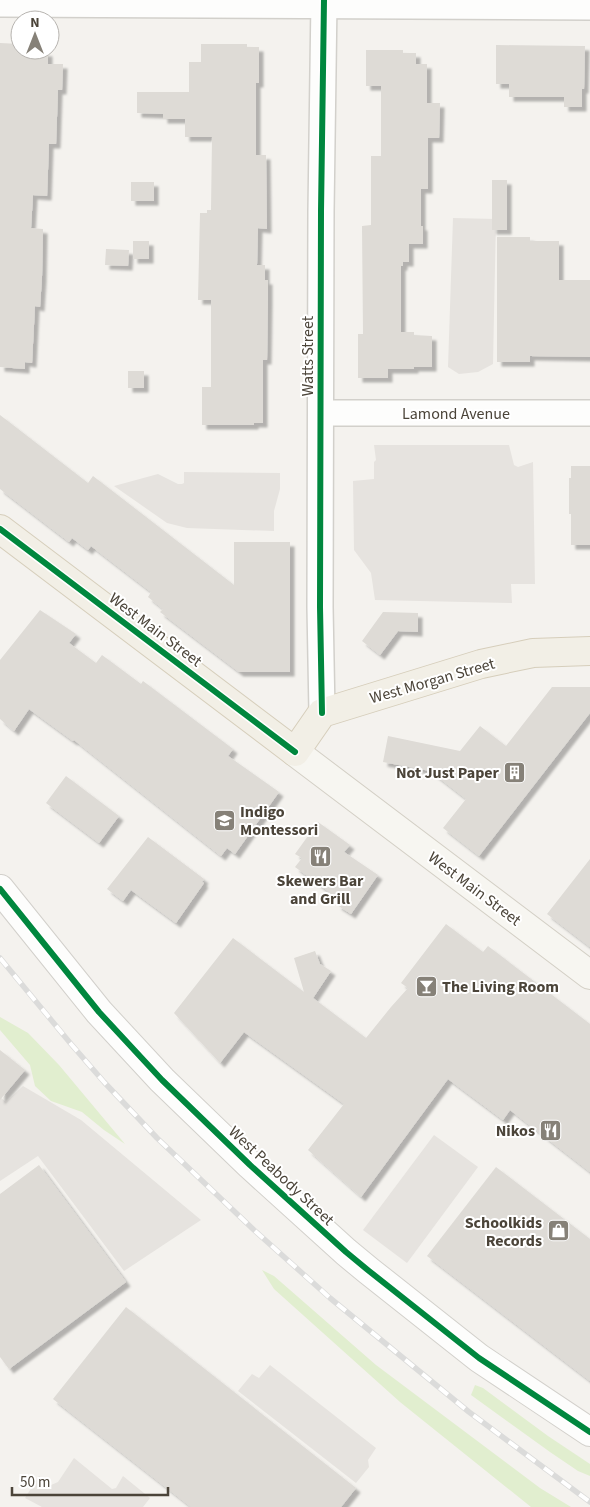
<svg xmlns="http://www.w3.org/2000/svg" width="590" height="1507" font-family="'Source Sans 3',sans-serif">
	<defs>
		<filter id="shadow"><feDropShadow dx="4.5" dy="4.5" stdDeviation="1" flood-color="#0004"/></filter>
	</defs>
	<rect width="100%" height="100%" fill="#f4f2ee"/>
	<g fill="#e1eecf">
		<path d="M0 1017 28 1033 59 1065 125 1144 104 1130 82 1112 51 1101 35 1086 30 1065 0 1030Z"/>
		<path d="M262 1270 274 1276 376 1365 540 1488 571 1507H531L400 1402 274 1289Z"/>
		<path d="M475 1385 483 1388 548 1436 590 1464V1476L578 1471 550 1452 471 1395Z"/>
	</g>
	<g fill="#e6e3df">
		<path d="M453 218 496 219 493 364 478 372 459 374 448 367Z"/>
		<path d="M374 445H509L514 465 518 467 533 462 535 584H511L512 603 375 600 371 573 354 550 353 481 374 479V462L376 460Z"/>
		<path d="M184 472 280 473V489L274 511V531L187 528 167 523 114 486 158 474 178 484H182L184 483Z"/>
		<path d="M23 1086 81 1120 201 1220 124 1271 38 1156 0 1181V1097L6 1102Z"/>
		<path d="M434 1135 478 1167 407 1263 363 1230Z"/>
		<path d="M270 1365 376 1448 368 1460 369 1467 356 1483 238 1391 252 1374 259 1378Z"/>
		<path d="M74 1458 112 1489 116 1488 123 1476 150 1498 143 1507H42L25 1498 39 1476 51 1485 58 1482Z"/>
	</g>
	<g fill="#dedbd6" filter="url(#shadow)">
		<path d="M0 43 20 44V50L48 52V64H63L62 90H58L56 144H49L47 196 33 195 31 228 43 229 42 277 40 307 35 306 32 363 25 362V369L0 367Z"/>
		<path d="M201 44H247V47H259V83H256V155H266L267 229 258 228 257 265H265V280H268V300L267 360H263V423H254V425H202V387H211V300H198L200 213H207V210H211L212 137H185V119H163V114L137 113V92H189V62H201Z"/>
		<path d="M496 45 585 46 584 89H582V107H564V97H509V84H496Z"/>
		<path d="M366 50H403V53H416V64H427V103H440L439 138H428V189H421V226H423V244H409V262H403V266H401V332H414V335L432 336V367H414V369H388V378H358V334H363L362 226 371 225V156H381V86H366Z"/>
		<rect x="492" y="180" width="15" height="50"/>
		<rect x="131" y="182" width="23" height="19"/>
		<path d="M497 237H530V241H559V280H590V357L530 356V362H497Z"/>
		<rect x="133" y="241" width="16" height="18"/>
		<path d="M106 249 129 250 128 266 105 265Z"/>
		<rect x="128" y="371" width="16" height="17"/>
		<path d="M0 415 88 483 93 476 234 585V542H290V672H239L160 612 163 609 148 597 151 592 91 546 88 550 72 538 69 542 0 489Z"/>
		<path d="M571 466H590V545H571V514H569V478H571Z"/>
		<path d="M40 610 76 634 69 643 96 663 102 655 141 684 143 681 233 749 228 756 279 792 235 854 227 848 221 856 74 740 73 741 29 709 14 731 0 719V660Z"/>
		<path d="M383 612 418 613V632L398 631 380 655 362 641Z"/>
		<path d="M552 687H590V713L479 856 443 828 466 799 430 771 383 762 388 736 460 751 480 726 506 746Z"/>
		<path d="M66 776 119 816 99 843 46 803Z"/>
		<path d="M318 822 350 845 344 852 378 875 351 914 337 905 340 900 295 867 302 858 295 854Z"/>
		<path d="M148 837 204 879 202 882 204 883 176 923 131 890 123 901 107 889Z"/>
		<path d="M590 859V947L547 914Z"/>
		<path d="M446 924 483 952 488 946 590 1024V1172L510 1110 503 1120 448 1079 361 1197 308 1150 344 1104 244 1032 220 1063 174 1013 233 938 304 992 294 958 315 951 320 964 331 971 313 998 366 1038 391 1007 408 988 401 983Z"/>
		<path d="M0 1050 25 1070 0 1100Z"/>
		<path d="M39 1165 126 1282 9 1369 0 1357V1194Z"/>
		<path d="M496 1167 590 1239V1381L427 1256Z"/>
		<path d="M126 1307 356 1488 341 1507H191L53 1399Z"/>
	</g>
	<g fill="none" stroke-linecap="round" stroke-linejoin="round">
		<defs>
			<g id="minor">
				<path d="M0 4 590 7"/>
				<path d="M321 413H590"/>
				<path d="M322 713 320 607 321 211 324 0"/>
			</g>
			<path id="tertiary" d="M0 889 99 1012 162 1080 250 1165 346 1252 369 1271 479 1358 590 1432"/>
			<path id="secondary" d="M295 752 590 975"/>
			<path id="primary" d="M0 529 295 752 322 713 481 664 533 653 590 651"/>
		</defs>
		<use href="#minor" stroke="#d2d0cb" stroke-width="28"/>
		<use href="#tertiary" stroke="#d2d0cb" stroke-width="30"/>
		<use href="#secondary" stroke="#d3cfc5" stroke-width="30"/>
		<use href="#primary" stroke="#d6cebb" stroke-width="30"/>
		<use href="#minor" stroke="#fdfdfc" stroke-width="25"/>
		<use href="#tertiary" stroke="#fdfdfc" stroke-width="28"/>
		<use href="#secondary" stroke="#f7f6f1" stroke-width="28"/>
		<use href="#primary" stroke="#f2efe6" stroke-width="28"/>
		<defs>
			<path id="rail" d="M0 958 71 1044 104 1082 157 1138 254 1230 330 1298 469 1412 590 1502"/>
		</defs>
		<use href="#rail" stroke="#dbdbda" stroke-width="5.5"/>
		<use href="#rail" stroke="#fff" stroke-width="4" stroke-dasharray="11" stroke-linecap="butt"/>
		<defs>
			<g id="cycleway">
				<path d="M0 529 295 752"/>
				<path d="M322 713 320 607 321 211 324 0"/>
				<path d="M0 889 99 1012 162 1080 250 1165 346 1252 369 1271 479 1358 590 1432"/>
			</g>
		</defs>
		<use href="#cycleway" stroke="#fff" stroke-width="9"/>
		<use href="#cycleway" stroke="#00873e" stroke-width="6"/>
	</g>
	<defs>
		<symbol id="building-square" viewBox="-11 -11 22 22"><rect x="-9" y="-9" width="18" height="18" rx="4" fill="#868178" stroke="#fff"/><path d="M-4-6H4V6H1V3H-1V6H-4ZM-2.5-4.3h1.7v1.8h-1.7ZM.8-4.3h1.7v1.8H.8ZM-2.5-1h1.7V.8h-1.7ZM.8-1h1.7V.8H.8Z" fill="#fff"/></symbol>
		<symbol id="school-square" viewBox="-11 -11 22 22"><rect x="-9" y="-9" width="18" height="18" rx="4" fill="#868178" stroke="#fff"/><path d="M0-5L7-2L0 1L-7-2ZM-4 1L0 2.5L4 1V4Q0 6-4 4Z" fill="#fff"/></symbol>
		<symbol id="restaurant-square" viewBox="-11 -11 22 22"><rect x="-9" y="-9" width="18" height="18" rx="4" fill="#868178" stroke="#fff"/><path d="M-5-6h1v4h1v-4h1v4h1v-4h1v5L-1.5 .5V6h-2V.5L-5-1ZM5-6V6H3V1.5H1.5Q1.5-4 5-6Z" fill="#fff"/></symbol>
		<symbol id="bar-square" viewBox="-11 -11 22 22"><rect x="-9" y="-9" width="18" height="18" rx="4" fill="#868178" stroke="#fff"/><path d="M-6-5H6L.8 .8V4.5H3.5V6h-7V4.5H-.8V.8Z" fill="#fff"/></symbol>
		<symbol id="shop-square" viewBox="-11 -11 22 22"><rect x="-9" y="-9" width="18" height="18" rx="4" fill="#868178" stroke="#fff"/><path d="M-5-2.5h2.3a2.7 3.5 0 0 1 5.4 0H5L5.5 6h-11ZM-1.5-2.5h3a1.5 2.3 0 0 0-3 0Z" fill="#fff"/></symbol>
	</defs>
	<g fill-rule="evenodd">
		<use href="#building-square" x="502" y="760" width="25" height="25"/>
		<use href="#school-square" x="212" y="808" width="25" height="25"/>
		<use href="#restaurant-square" x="308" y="844" width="25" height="25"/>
		<use href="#bar-square" x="414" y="974" width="25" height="25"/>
		<use href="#restaurant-square" x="538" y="1118" width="25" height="25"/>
		<use href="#shop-square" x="546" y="1218" width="25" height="25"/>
	</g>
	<g text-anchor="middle" stroke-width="4" stroke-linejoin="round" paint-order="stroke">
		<g font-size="16" fill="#4b4439" stroke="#fff">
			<text transform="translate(307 356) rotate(-90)" y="6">Watts Street</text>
			<text x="456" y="419">Lamond Avenue</text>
			<text transform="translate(156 629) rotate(37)" y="6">West Main Street</text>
			<text transform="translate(432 680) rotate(-16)" y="6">West Morgan Street</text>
			<text transform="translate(475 888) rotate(37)" y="6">West Main Street</text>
			<text transform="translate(282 1175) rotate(43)" y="6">West Peabody Street</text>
		</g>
		<g font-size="16" font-weight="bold" fill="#4b4439" stroke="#fff" text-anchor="end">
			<text x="499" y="778">Not Just Paper</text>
			<text x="240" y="817" text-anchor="start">Indigo<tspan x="240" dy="18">Montessori</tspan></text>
			<text x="320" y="886" text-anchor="middle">Skewers Bar<tspan x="320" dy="18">and Grill</tspan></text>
			<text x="442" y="992" text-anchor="start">The Living Room</text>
			<text x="535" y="1136">Nikos</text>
			<text x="542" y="1228">Schoolkids<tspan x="542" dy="18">Records</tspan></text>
		</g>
	</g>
	<g transform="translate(35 35)"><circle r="24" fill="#ffffff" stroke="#b7b4b0"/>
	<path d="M0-4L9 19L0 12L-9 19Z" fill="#868178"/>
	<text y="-8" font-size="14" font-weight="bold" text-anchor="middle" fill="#4b4439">N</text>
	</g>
	<path d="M12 1487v8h156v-8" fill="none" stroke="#4b4439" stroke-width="2.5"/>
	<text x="20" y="1487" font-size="15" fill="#4b4439" stroke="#ffffff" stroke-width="4" paint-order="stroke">50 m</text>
</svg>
